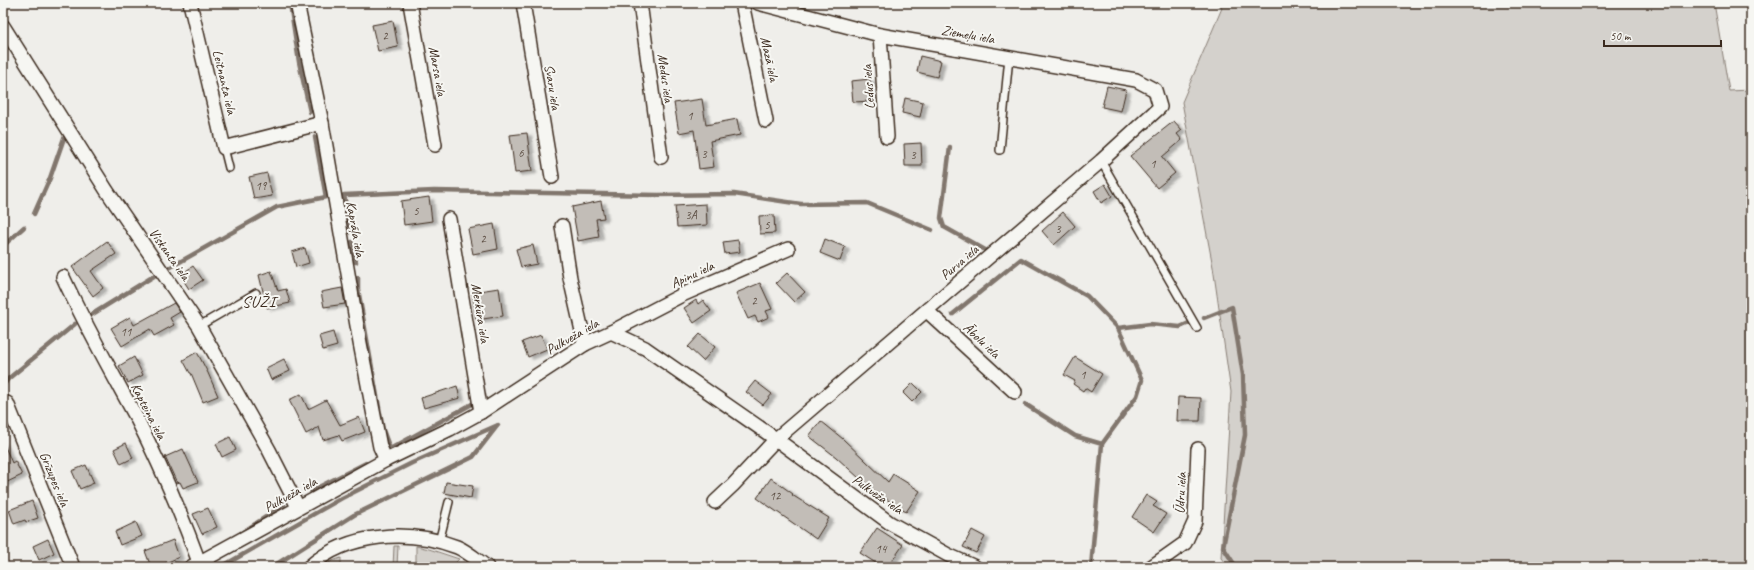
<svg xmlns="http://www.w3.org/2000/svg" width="1754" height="570" font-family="Caveat,sans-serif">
	<defs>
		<filter id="shadow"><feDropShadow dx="4.5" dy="2.5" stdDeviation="1" flood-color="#0004"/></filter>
	</defs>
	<rect width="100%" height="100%" fill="#efeeea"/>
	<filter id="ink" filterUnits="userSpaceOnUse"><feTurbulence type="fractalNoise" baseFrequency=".025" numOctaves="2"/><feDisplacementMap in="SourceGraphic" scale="8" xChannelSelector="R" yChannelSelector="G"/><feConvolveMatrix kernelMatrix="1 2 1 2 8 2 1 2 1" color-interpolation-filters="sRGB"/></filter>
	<g filter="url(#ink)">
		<g fill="#d4d1cc" stroke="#887e75">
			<path d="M1215 3H1714L1729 91 1751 90V567H1228L1221 558 1231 392 1213 267 1182 102 1222 8Z"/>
			<path d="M394 546H398L397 567H393Z"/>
			<path d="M416 546 429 549 459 559 451 567H416Z"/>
			<path d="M341 558V567H323L332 561Z"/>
		</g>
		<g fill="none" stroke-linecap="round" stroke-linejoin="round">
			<g stroke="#81766d" stroke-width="4.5">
				<path d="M290 3 299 62 310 112"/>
				<path d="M950 147 941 218 944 227 987 251"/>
				<path d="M34 214 50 178 64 138"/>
				<path d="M351 231 344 195 434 191 658 195 734 194 801 204 867 203 932 230"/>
				<path d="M352 242 356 262"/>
				<path d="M3 246 24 227"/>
				<path d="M169 268 277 207 326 197 315 137"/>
				<path d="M358 278V289L383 430 390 449 472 404"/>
				<path d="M953 314 1021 259 1087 296 1118 328 1142 380 1137 396 1102 444 1091 567"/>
				<path d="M91 315 154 276"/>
				<path d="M1204 318 1232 307 1243 375 1245 435 1223 547 1236 567"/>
				<path d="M1118 328 1150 324 1180 327 1189 323"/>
				<path d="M3 386 8 379 75 324"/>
				<path d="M1025 404 1075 436 1102 444"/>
				<path d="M311 491 366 463"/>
				<path d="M243 532 284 505"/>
				<path d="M180 567 191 561"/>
				<path d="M221 567 342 498 412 463 498 425"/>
				<path d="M272 567 354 515 473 457 497 426"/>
			</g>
		</g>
		<g fill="#c2bdb7" stroke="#3b2a1e" filter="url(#shadow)">
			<path d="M393 21 398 47 378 51 372 25Z"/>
			<path d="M920 56 941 61 937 77 917 72Z"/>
			<path d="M870 79 872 101 853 102 851 81Z"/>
			<path d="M1107 86 1126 90 1121 111 1102 107Z"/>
			<path d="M905 98 923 102 920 117 902 113Z"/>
			<path d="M702 99 706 125 737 119 740 135 710 141 714 167 699 169 694 130 679 133 674 103Z"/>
			<path d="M1174 121 1182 130 1177 134 1182 140 1162 157 1175 173 1157 188 1130 156Z"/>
			<path d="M527 133 532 171 515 173 510 135Z"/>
			<path d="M921 143 922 166H905L904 144Z"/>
			<path d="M267 173 272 196 254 199 249 177Z"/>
			<path d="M1105 184 1112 196 1101 203 1094 191Z"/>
			<path d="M429 197 432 221 404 225 401 201Z"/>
			<path d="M601 201 604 218 596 219 599 237 578 241 572 207Z"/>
			<path d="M706 204 707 225 677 227 675 206Z"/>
			<path d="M1063 212 1075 226 1054 245 1042 231Z"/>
			<path d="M774 215 775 233 760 234 759 216Z"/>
			<path d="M494 224 498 249 473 254 468 229Z"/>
			<path d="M825 239 845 247 840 261 820 253Z"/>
			<path d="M738 240 740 252 725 254 723 242Z"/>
			<path d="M107 241 116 254 91 271 103 288 93 296 72 267Z"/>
			<path d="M533 245 537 264 521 267 516 249Z"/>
			<path d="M305 248 309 263 296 267 292 252Z"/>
			<path d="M193 266 203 280 189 289 180 275Z"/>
			<path d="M271 271 278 291 286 289 290 303 267 308 259 275Z"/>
			<path d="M787 273 805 292 794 302 776 283Z"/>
			<path d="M760 283 772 309 766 311 769 317 758 322 755 316 748 319 736 293Z"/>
			<path d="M342 288 345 304 324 307 321 292Z"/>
			<path d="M499 288 503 316 476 320 472 292Z"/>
			<path d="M696 300 698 304 703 300 711 311 694 323 684 308Z"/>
			<path d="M174 303 180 312 170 318 174 325 154 336 150 329 122 346 111 328 130 317 134 325Z"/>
			<path d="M333 332 337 346 323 350 319 336Z"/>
			<path d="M700 334 715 347 703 361 688 347Z"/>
			<path d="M541 335 547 349 528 357 522 342Z"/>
			<path d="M197 352 208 373 218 396 203 402 191 373H190L183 360Z"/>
			<path d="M134 357 143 375 128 383 119 366Z"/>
			<path d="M1075 357 1102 374 1091 392 1085 388 1083 391 1073 384 1075 381 1064 375Z"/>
			<path d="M284 359 290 371 271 380 266 368Z"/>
			<path d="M755 381 772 394 763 405 746 392Z"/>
			<path d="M913 383 922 392 912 402 903 393Z"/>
			<path d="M457 386 460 398 424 408 421 398Z"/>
			<path d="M301 394 308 409 326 400 340 425 359 417 365 432 342 441 339 435 323 440 319 427 306 434 289 400Z"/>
			<path d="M1178 397 1201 398 1200 421H1177Z"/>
			<path d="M821 421 843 439 888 482 893 474 920 491 906 512 871 489 836 457 809 436Z"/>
			<path d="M230 437 236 450 222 457 216 444Z"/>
			<path d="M3 442 12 463 15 461 22 475 3 484Z"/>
			<path d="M126 443 133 458 121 464 114 449Z"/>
			<path d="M183 449 198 482 183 488 180 482 177 483 165 457Z"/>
			<path d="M86 465 94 483 80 489 72 471Z"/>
			<path d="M771 478 793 494 792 495 829 518 816 539 757 498Z"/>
			<path d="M446 482 473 486 471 498 444 493Z"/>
			<path d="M1146 495 1157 502 1153 506 1166 514 1154 532 1132 517Z"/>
			<path d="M32 501 38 518 26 522 25 520 14 524 9 510Z"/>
			<path d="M208 508 217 527 202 534 193 514Z"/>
			<path d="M136 522 142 536 120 545 115 532Z"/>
			<path d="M877 528 903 545 888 567H882L860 553Z"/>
			<path d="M972 530 985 537 976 553 963 547Z"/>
			<path d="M48 539 54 553 39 560 33 546Z"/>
			<path d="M173 540 179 557 157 567H151L145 551Z"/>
		</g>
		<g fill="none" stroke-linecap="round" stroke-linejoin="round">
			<defs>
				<g id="lane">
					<path d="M224 148 229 168"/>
					<path d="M1000 150 1009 57"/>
					<path d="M1101 161 1197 328"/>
					<path d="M199 326 256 293"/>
					<path d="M439 542 449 502"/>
				</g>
				<g id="street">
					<path d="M190 3 224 148 322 123"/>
					<path d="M297 3 322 123 360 343 380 447 386 460"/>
					<path d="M410 3 435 145"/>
					<path d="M523 3 552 177"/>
					<path d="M640 3 661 157"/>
					<path d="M742 3 766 121"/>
					<path d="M3 26 107 191 199 326 269 450 298 507"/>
					<path d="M880 35 887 137"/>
					<path d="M449 219 481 412"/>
					<path d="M562 226 570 278 585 344"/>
					<path d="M63 277C85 325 111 371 136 417 160 464 181 513 199 562"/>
					<path d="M927 311 1015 392"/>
					<path d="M611 332 682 295 788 249"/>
					<path d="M7 403 73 567"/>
					<path d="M715 502 733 485 776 439 1101 161 1160 107 1155 90 1136 80 880 35 758 3"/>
					<path d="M191 567 386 460 450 429 481 412 585 344 611 332 645 348 776 439 890 523 948 555 975 567"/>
					<path d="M309 567C348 532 409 529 457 547 467 551 478 561 487 567"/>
					<path d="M1151 567 1185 543 1195 521 1198 449"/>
				</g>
			</defs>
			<use href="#lane" stroke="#3b2a1e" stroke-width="10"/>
			<use href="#street" stroke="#3b2a1e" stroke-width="16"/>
			<use href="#lane" stroke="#f6f6f2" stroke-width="7"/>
			<use href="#street" stroke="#f6f6f2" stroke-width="13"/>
		</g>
	</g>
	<g text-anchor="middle" stroke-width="4" stroke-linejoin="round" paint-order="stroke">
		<g font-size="12" fill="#5d4f44">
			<text x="385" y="40">2</text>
			<text x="690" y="120">1</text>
			<text x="521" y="157">6</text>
			<text x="704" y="158">3</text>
			<text x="913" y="159">3</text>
			<text x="1153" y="168">1</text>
			<text x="261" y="190">19</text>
			<text x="416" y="215">5</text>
			<text x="691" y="219">3A</text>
			<text x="767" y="229">5</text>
			<text x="1058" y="233">3</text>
			<text x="483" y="243">2</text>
			<text x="754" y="305">2</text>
			<text x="126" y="336">11</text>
			<text x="1083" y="379">1</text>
			<text x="775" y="500">12</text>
			<text x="881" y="553">14</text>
		</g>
		<g font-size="14" fill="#3b2a1e" stroke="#f6f6f2">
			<text transform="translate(968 34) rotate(10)" y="5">Ziemeļu iela</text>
			<text transform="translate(770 59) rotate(78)" y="5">Mazā iela</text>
			<text transform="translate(438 71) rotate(80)" y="5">Marsa iela</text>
			<text transform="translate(666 78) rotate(82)" y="5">Medus iela</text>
			<text transform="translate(225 82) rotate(77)" y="5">Leitnanta iela</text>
			<text transform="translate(553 87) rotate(81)" y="5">Svaru iela</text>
			<text transform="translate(868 87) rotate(-94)" y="5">Ledus iela</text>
			<text transform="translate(356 229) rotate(80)" y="5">Kaprāļa iela</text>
			<text transform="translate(170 254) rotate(55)" y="5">Viskanta iela</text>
			<text transform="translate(959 262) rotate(-41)" y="5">Purva iela</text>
			<text transform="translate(692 274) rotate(-25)" y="5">Apiņu iela</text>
			<text transform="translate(481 313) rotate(81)" y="5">Merkūra iela</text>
			<text transform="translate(572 336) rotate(-30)" y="5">Pulkveža iela</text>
			<text transform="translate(982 340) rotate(43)" y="5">Ābolu iela</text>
			<text transform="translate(149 411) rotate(63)" y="5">Kapteiņa iela</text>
			<text transform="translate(55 479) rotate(68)" y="5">Grīzupes iela</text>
			<text transform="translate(1180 493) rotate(-87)" y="5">Ūdru iela</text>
			<text transform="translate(290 494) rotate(-29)" y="5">Pulkveža iela</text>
			<text transform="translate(878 494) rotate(35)" y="5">Pulkveža iela</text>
		</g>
		<g font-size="16" letter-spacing="1" fill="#3b2a1e" stroke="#f6f6f2">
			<text x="259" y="307">SUŽI</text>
		</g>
	</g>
	<rect width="1754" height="570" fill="none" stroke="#f6f6f2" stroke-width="16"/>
	<rect x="8" y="8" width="1738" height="554" fill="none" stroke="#3b2a1e" stroke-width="1.5" filter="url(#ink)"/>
	<path d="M1604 40v6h117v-6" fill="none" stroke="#3b2a1e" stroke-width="2"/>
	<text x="1610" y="40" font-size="12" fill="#3b2a1e" stroke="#f6f6f2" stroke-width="3" paint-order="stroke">50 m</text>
</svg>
